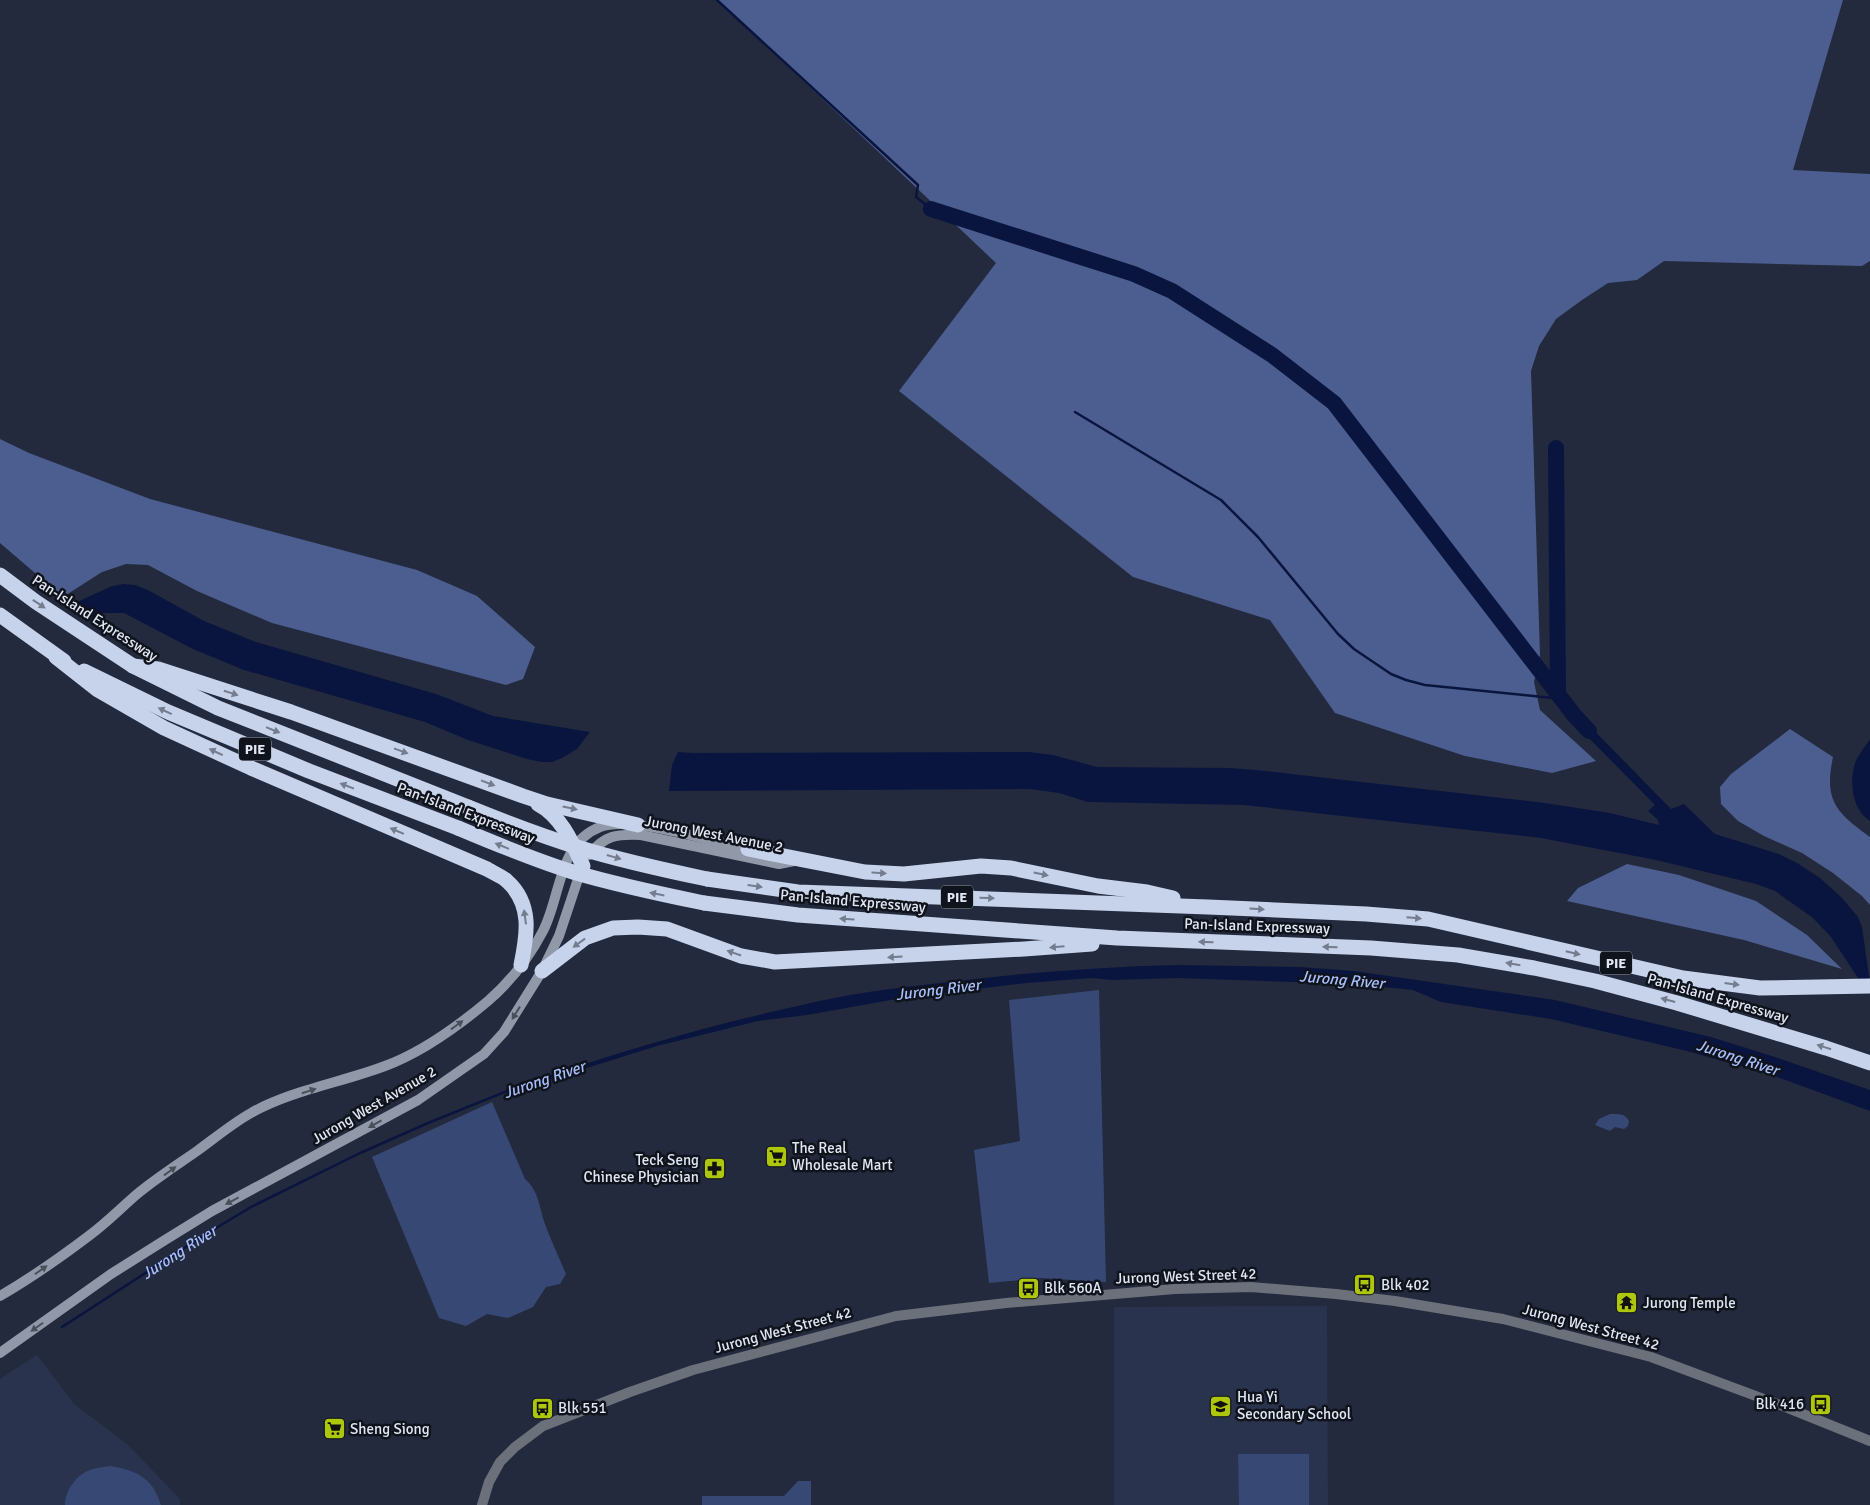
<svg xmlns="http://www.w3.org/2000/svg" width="1870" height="1505" font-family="Signika,sans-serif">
	<rect width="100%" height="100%" fill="#232a3d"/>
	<g fill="#2a334d">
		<path d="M1287 1306H1327L1328 1505H1114V1307Z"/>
		<path d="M37 1355 74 1404 127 1444 180 1499V1505H0V1379Z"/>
	</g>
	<g fill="#384875">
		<path d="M1099 990 1106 1282 1040 1278 989 1283 974 1150 1020 1141 1009 1000Z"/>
		<path d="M492 1102 525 1179C539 1191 539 1207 545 1224 551 1241 559 1257 566 1274L560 1284 546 1287 533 1307 508 1318 487 1314 466 1326 439 1318 372 1157Z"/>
		<path d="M1610 1114C1618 1114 1625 1113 1629 1121L1628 1126 1624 1129 1615 1127 1610 1131 1595 1125 1599 1119Z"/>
		<path d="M1238 1454H1309V1505H1239Z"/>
		<path d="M110 1466C136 1470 153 1478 161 1505H65C65 1491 76 1475 90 1470 95 1468 104 1467 110 1466Z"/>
		<path d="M798 1481H811V1505H702V1496H784Z"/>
	</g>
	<g fill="#4c5e8f">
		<path d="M718 0H1843L1793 170 1870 174V261L1862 266 1664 261 1637 280 1608 283 1582 300 1556 319 1539 346 1531 371 1540 655 1534 682 1540 710 1596 761 1552 773 1465 756 1335 713 1270 620 1133 577 899 391 996 263Z"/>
		<path d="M0 439 29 453 150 499 417 570 477 596 535 647 523 679 506 685 272 623 197 591 148 565 126 564 102 572 63 597 0 543Z"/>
		<path d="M1790 729 1833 757C1824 800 1835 812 1870 837V905L1862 896 1833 873 1802 853 1764 836 1738 821 1721 804 1720 787 1731 774Z"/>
		<path d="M1627 864 1679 875 1756 901 1807 935 1842 969 1744 940 1567 901 1578 888Z"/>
	</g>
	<g fill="#0a153f">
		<path d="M124 584 135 585 148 590 204 621 256 642 436 694 493 716 590 732 577 749 562 758 552 762H541L527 759 468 740 425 722 244 670 193 649 124 613H104L94 618 75 603 112 586Z"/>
		<path d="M1576 712 1671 809 1684 804 1715 834 1779 854 1797 863 1820 878 1841 897 1858 917 1862 927 1870 983 1860 981 1831 937 1813 918 1775 891 1756 884 1656 860 1541 838 1244 805 1088 802 1059 793 1030 789 669 791 672 765 678 752 693 753 1029 752 1053 755 1097 767 1231 768 1256 770 1545 803 1610 813 1659 825 1658 820 1648 811 1655 805 1570 719Z"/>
		<path d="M1870 739V821C1852 810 1849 782 1855 763 1858 755 1865 747 1870 739Z"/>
		<path d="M1177 965 1301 967 1354 971 1555 1000 1711 1037 1775 1057 1870 1090V1111L1769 1074 1687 1051 1551 1019 1441 1002 1413 990 1353 984 1178 978 1112 980 1091 978 1027 983 902 998 807 1015 758 1021 657 1046 516 1090 515 1087C609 1055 705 1026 802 1005 847 994 894 988 940 983 1019 973 1098 967 1177 965Z"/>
	</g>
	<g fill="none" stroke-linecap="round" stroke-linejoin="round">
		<g stroke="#0a153f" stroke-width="2.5">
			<path d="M717 0 918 185 916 197 931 209"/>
			<path d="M1075 412 1221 500 1258 537 1338 634 1354 649 1391 674 1406 680 1425 685 1563 699"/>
			<path id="s1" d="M62 1327 198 1239 251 1207 358 1154 428 1123 517 1087"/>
		</g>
		<g stroke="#0a153f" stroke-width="16">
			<path d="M931 209 1134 274 1172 291 1272 355 1334 403 1574 715 1589 731"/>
			<path d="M1556 448 1558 693"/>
		</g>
		<path stroke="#6c707a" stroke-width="10" d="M482 1505 489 1482 500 1462 515 1447 543 1426 630 1392 693 1370 896 1316 1006 1303 1175 1289 1251 1287 1336 1294 1395 1301 1503 1319 1651 1357 1788 1408 1870 1441"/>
		<g stroke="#9198a8" stroke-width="10">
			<path d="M589 855C604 835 617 834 641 835L779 864 794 861"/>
			<path d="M0 1296C31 1278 61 1257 90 1235 106 1223 121 1208 136 1195 155 1179 177 1165 197 1151 215 1138 233 1123 251 1113 289 1091 343 1082 385 1066 423 1052 457 1027 488 1001 510 982 530 956 543 931 561 897 558 843 600 827 631 815 713 842 748 849"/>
			<path d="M0 1353 111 1274 165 1240 212 1211 418 1100 484 1054 504 1032 542 971 559 936 581 870"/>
		</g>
		<g stroke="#c7d2eb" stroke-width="15">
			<path d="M0 575 36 602 133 666 218 708 468 807"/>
			<path d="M0 615 64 661"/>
			<path d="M56 657 98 690 164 728 251 768 487 869C493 873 502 876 507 881 533 904 527 936 521 965"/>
			<path d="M133 666 158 669 291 712 523 796 547 804 638 825"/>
			<path d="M84 671 168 712 309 771 458 828"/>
			<path d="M538 804C561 816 572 842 583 866"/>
			<path d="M748 849 865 872 904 874 981 866 1011 868 1098 886 1147 892 1173 898"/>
			<path d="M707 879 798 892 1208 907 1366 914 1428 919 1683 978 1760 988 1870 986"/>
			<path d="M704 903 798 915 1117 938 1371 948 1458 955 1534 968 1595 981 1677 1003 1826 1048 1870 1063"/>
			<path d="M542 971 585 938 613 928 638 927 667 929 741 956 775 962 1024 949 1092 944"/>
		</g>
		<g stroke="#c7d2eb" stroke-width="15">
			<path d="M468 807C505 822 542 836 580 848 622 861 664 870 707 879"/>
			<path d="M458 828C496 844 534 860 573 872 617 885 660 894 704 903"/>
		</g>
	</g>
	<defs><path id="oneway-solid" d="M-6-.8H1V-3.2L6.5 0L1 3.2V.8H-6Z" transform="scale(1.25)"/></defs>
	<g fill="#747c8d">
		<use href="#oneway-solid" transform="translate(39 604) rotate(34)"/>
		<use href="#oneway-solid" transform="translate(231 693) rotate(18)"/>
		<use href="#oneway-solid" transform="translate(165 711) rotate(-155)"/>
		<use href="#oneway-solid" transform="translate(273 730) rotate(22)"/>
		<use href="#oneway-solid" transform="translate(401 751) rotate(20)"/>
		<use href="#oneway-solid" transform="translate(216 752) rotate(-155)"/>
		<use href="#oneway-solid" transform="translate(488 783) rotate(21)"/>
		<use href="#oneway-solid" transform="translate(347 786) rotate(-159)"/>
		<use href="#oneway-solid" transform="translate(570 808) rotate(12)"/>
		<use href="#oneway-solid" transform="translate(397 831) rotate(-157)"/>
		<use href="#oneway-solid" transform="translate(502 846) rotate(-158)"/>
		<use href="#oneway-solid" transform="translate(614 857) rotate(16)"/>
		<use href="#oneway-solid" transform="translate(879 873) rotate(3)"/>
		<use href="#oneway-solid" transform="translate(1041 874) rotate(12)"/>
		<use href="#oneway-solid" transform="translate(755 886) rotate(8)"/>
		<use href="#oneway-solid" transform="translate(657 894) rotate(-169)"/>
		<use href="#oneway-solid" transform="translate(987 898) rotate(2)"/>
		<use href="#oneway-solid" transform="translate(1257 909) rotate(3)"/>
		<use href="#oneway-solid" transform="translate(525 917) rotate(-98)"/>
		<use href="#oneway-solid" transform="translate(1414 918) rotate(5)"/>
		<use href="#oneway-solid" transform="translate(847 919) rotate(-176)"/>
		<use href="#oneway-solid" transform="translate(1206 942) rotate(-178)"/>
		<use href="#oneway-solid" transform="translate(579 943) rotate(144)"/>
		<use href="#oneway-solid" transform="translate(1057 947) rotate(175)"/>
		<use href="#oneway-solid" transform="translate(1330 947) rotate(-179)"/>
		<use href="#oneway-solid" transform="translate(734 953) rotate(-161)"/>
		<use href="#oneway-solid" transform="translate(1573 953) rotate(13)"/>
		<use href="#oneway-solid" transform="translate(895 957) rotate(177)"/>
		<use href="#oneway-solid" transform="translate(1513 964) rotate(-170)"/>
		<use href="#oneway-solid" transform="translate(1732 984) rotate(7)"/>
		<use href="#oneway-solid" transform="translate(1668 1000) rotate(-165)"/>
		<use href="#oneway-solid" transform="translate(1824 1047) rotate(-162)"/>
	</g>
	<g fill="#4a4f5a">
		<use href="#oneway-solid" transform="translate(516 1013) rotate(122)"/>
		<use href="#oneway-solid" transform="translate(457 1025) rotate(-36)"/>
		<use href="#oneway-solid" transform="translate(309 1091) rotate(-18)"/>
		<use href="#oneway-solid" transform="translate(375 1124) rotate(151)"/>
		<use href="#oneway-solid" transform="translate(170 1171) rotate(-36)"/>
		<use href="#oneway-solid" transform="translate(232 1201) rotate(152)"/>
		<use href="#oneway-solid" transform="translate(41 1270) rotate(-35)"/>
		<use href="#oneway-solid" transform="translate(37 1327) rotate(145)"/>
	</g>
	<defs>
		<symbol id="supermarket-square" viewBox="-11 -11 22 22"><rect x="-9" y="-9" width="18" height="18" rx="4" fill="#aec60c" stroke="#0f131b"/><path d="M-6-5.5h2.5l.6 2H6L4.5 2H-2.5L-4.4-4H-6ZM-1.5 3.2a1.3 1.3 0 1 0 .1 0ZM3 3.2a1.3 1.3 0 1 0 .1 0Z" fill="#111"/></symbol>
		<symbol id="pharmacy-square" viewBox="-11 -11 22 22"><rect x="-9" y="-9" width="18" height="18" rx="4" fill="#aec60c" stroke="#0f131b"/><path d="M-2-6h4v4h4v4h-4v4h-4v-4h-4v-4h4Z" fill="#111"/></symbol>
		<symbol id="bus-square" viewBox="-11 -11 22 22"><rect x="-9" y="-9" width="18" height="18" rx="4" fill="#aec60c" stroke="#0f131b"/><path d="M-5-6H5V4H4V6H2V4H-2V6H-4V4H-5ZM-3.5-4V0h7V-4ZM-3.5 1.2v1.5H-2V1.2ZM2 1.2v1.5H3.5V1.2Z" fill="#111"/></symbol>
		<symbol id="temple-square" viewBox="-11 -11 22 22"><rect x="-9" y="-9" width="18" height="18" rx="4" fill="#aec60c" stroke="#0f131b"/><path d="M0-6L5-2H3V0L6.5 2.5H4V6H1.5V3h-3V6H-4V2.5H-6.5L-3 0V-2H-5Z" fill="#111"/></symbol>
		<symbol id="school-square" viewBox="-11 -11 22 22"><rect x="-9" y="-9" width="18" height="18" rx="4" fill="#aec60c" stroke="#0f131b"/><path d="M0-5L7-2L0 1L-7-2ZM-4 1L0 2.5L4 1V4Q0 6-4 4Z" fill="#111"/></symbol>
	</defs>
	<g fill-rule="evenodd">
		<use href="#supermarket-square" x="764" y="1144" width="25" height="25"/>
		<use href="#pharmacy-square" x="702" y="1156" width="25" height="25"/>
		<use href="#bus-square" x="1352" y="1272" width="25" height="25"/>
		<use href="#bus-square" x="1016" y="1276" width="25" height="25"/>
		<use href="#temple-square" x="1614" y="1290" width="25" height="25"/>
		<use href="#bus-square" x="1808" y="1392" width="25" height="25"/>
		<use href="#school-square" x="1208" y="1394" width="25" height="25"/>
		<use href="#bus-square" x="530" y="1396" width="25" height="25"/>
		<use href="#supermarket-square" x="322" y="1416" width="25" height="25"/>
	</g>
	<g text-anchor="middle" stroke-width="5" stroke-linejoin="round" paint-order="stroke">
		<g fill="#0f131b" stroke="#a1a7b2" stroke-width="1">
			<rect x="239" y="737.5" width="32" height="23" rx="4"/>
			<rect x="941" y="885.5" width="32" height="23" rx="4"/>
			<rect x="1600" y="951.5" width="32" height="23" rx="4"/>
		</g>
		<g font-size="14" font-weight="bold" fill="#e0e6f3">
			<text x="255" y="754">PIE</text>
			<text x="957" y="902">PIE</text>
			<text x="1616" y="968">PIE</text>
		</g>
		<g font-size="15" fill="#e0e6f3" stroke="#0f131b">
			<text transform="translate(95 618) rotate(33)" y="5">Pan-Island Expressway</text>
			<text transform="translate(466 813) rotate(21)" y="5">Pan-Island Expressway</text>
			<text transform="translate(714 834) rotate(11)" y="5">Jurong West Avenue 2</text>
			<text transform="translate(853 901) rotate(5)" y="5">Pan-Island Expressway</text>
			<text transform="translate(1257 926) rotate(2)" y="5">Pan-Island Expressway</text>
			<text transform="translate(1718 998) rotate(16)" y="5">Pan-Island Expressway</text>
			<text transform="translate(374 1105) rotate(-30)" y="5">Jurong West Avenue 2</text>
			<text transform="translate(1186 1276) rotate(-2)" y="5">Jurong West Street 42</text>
			<text transform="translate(1591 1327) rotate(15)" y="5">Jurong West Street 42</text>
			<text transform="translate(783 1330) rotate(-15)" y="5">Jurong West Street 42</text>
		</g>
		<g font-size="15" fill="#e0e6f3" stroke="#0f131b" text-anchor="start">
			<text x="792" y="1153">The Real<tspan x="792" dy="17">Wholesale Mart</tspan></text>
			<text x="699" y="1165" text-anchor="end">Teck Seng<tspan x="699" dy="17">Chinese Physician</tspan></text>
			<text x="1381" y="1290">Blk 402</text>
			<text x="1044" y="1293">Blk 560A</text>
			<text x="1643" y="1308">Jurong Temple</text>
			<text x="1237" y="1402">Hua Yi<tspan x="1237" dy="17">Secondary School</tspan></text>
			<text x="1804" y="1409" text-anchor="end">Blk 416</text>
			<text x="558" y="1413">Blk 551</text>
			<text x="350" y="1434">Sheng Siong</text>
		</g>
		<g font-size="16" font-style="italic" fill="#a8bffc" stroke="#0f131b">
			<text transform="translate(1342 979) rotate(5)" y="6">Jurong River</text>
			<text transform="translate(938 989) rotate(-7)" y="6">Jurong River</text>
			<text transform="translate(1738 1057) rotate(18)" y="6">Jurong River</text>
			<text transform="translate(544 1079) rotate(-19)" y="6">Jurong River</text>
			<text dy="6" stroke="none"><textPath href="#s1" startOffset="139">Jurong River</textPath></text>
		</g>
	</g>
</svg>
